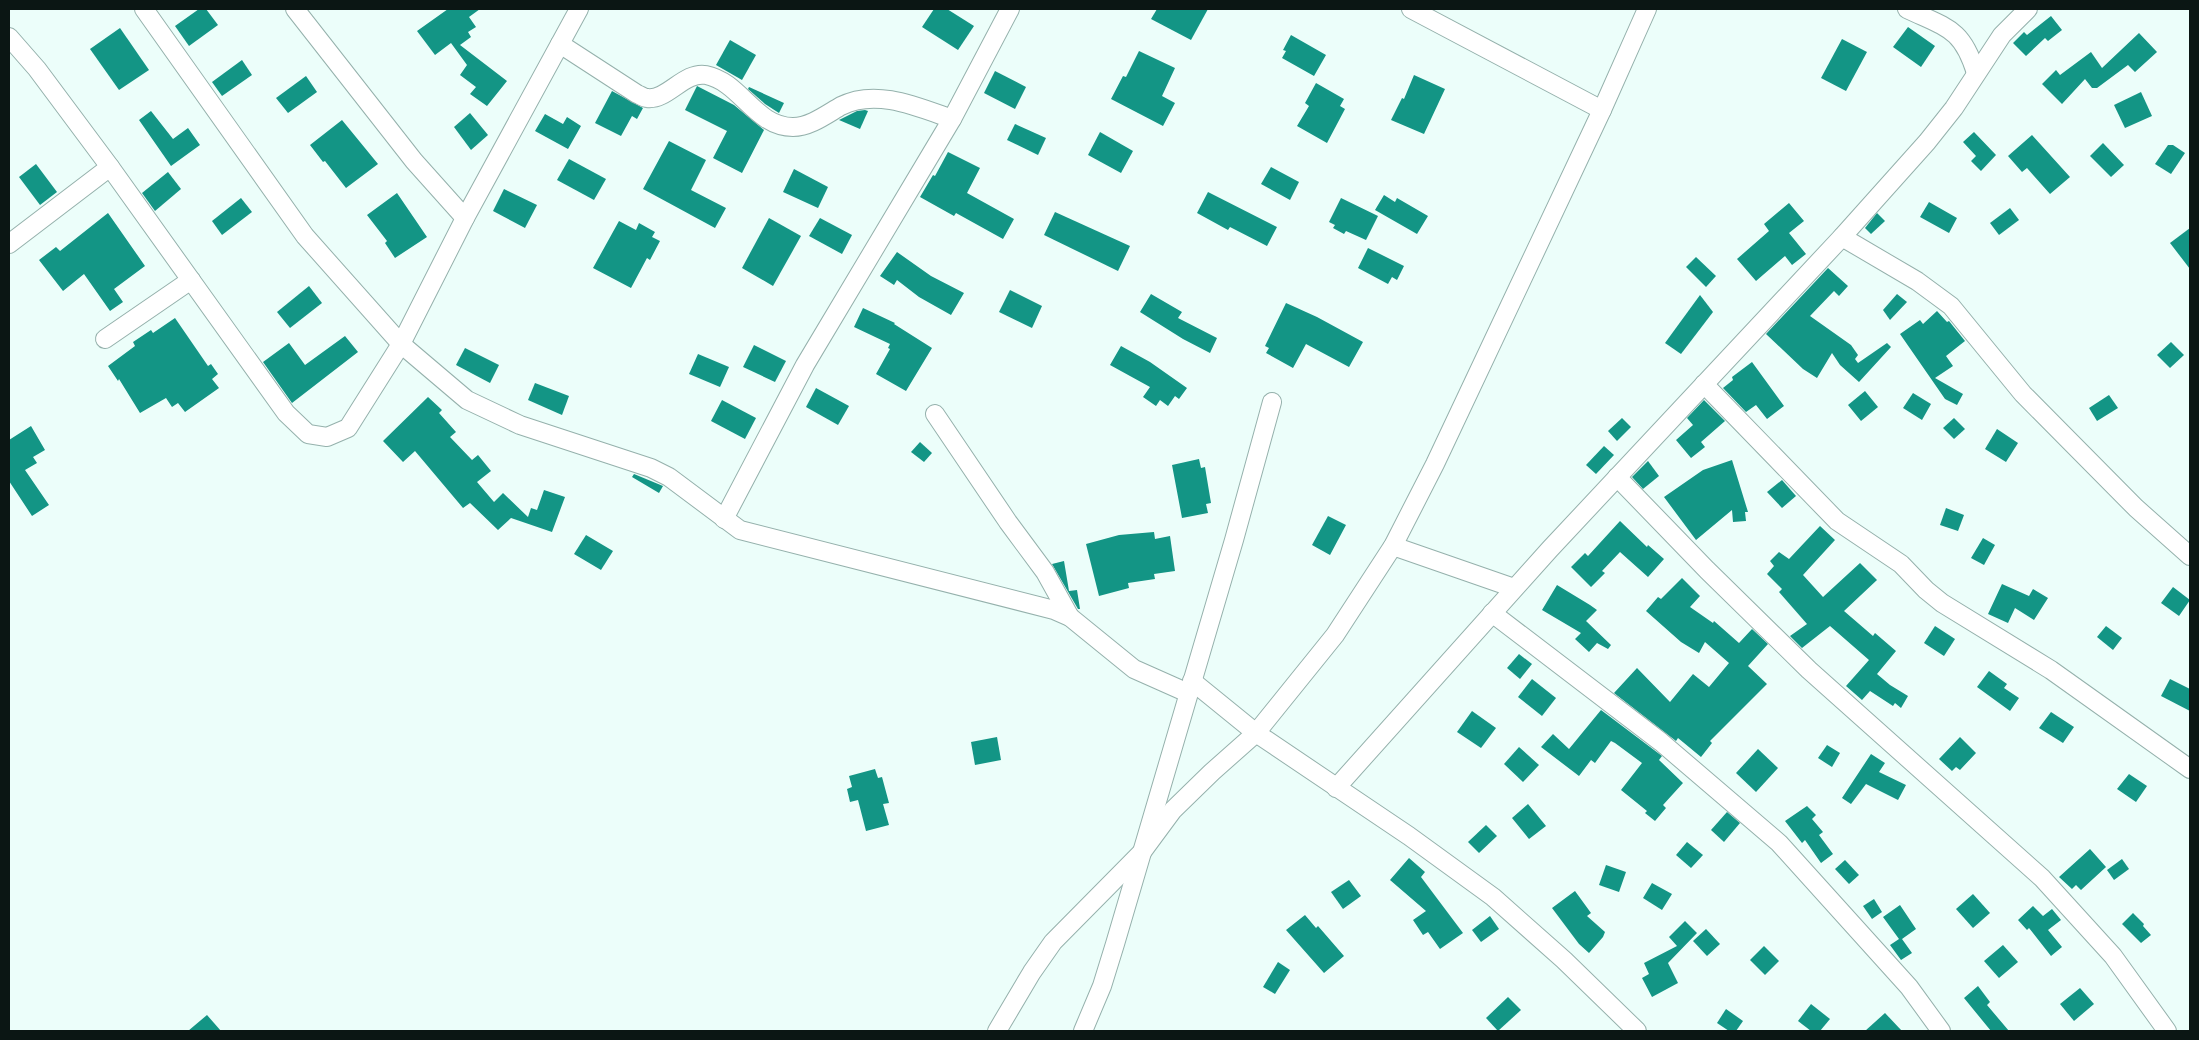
<svg xmlns="http://www.w3.org/2000/svg" width="2199" height="1040" font-family="'Golos Text',sans-serif">
	<rect width="100%" height="100%" fill="#ecfefa"/>
	<g fill="#139585">
		<path d="M199 9H206L218 25 189 46 175 26Z"/>
		<path d="M448 9H480L469 17 476 27 468 32 471 37 460 45 507 81 487 106 470 94 476 87 460 75 467 65 451 43 435 55 417 31Z"/>
		<path d="M934 9H947L974 26 958 50 922 27Z"/>
		<path d="M1157 9H1208L1191 40 1151 19Z"/>
		<path d="M2051 16 2062 30 2048 41 2045 38 2026 56 2013 43 2024 32 2027 35Z"/>
		<path d="M1908 27 1935 46 1921 67 1893 47Z"/>
		<path d="M120 28 149 70 119 90 90 49Z"/>
		<path d="M2139 33 2157 52 2135 72 2128 65 2097 88H2092L2085 79 2062 104 2042 84 2056 70 2060 75 2091 52 2102 68Z"/>
		<path d="M1291 35 1326 55 1314 76 1282 58 1286 51 1283 50Z"/>
		<path d="M1842 39 1867 52 1846 91 1821 78Z"/>
		<path d="M730 40 756 55 742 80 716 65Z"/>
		<path d="M1139 51 1175 68 1162 96 1175 103 1163 126 1111 99 1123 76 1126 77Z"/>
		<path d="M242 60 252 75 222 96 212 82Z"/>
		<path d="M995 71 1026 87 1015 109 984 93Z"/>
		<path d="M1414 75 1445 89 1424 134 1391 120 1402 98 1404 99Z"/>
		<path d="M306 76 317 92 288 113 276 98Z"/>
		<path d="M1316 83 1344 99 1340 106 1345 109 1327 143 1297 126 1309 106 1305 103Z"/>
		<path d="M697 86 734 105 764 130 742 173 713 158 727 131 685 110Z"/>
		<path d="M749 87 784 103 779 113 765 104 748 89Z"/>
		<path d="M612 91 643 108 637 119 632 116 621 136 595 123Z"/>
		<path d="M2141 92 2152 116 2125 128 2114 105Z"/>
		<path d="M865 110 868 111 860 129 839 120 857 111Z"/>
		<path d="M151 111 173 139 188 128 200 145 171 166 139 120Z"/>
		<path d="M470 113 488 135 471 150 454 127Z"/>
		<path d="M545 114 563 124 567 117 581 126 568 149 535 131Z"/>
		<path d="M342 120 378 164 346 188 325 161 323 162 310 145Z"/>
		<path d="M1015 124 1046 138 1038 155 1007 140Z"/>
		<path d="M1100 132 1133 151 1121 173 1088 155Z"/>
		<path d="M1974 132 1996 155 1981 171 1971 161 1976 156 1963 142Z"/>
		<path d="M2032 135 2070 177 2050 194 2027 168 2022 172 2008 156Z"/>
		<path d="M669 141 706 160 691 190 726 208 715 228 643 189Z"/>
		<path d="M2103 143 2124 165 2111 177 2090 156Z"/>
		<path d="M2168 145H2173L2185 153 2171 174 2155 164Z"/>
		<path d="M948 152 980 168 967 193 1014 219 1003 239 956 213 954 216 920 197 933 175 935 176Z"/>
		<path d="M569 159 606 179 594 200 557 180Z"/>
		<path d="M36 164 57 192 40 205 19 177Z"/>
		<path d="M1271 167 1299 182 1290 200 1261 184Z"/>
		<path d="M794 169 828 187 818 208 783 192Z"/>
		<path d="M168 172 181 189 155 211 142 193Z"/>
		<path d="M504 189 537 205 525 228 493 211Z"/>
		<path d="M1208 192 1277 227 1267 246 1230 227 1228 230 1197 213Z"/>
		<path d="M397 193 427 237 395 258 385 243 387 241 367 215Z"/>
		<path d="M1384 195 1395 202 1397 198 1428 216 1417 234 1375 210Z"/>
		<path d="M241 198 252 212 222 235 212 221Z"/>
		<path d="M1341 198 1378 216 1366 240 1346 231 1344 234 1333 228 1335 225 1329 222Z"/>
		<path d="M1929 202 1957 218 1949 233 1920 217Z"/>
		<path d="M1789 203 1804 221 1789 233 1806 254 1792 265 1785 256 1756 281 1737 259 1769 231 1764 224Z"/>
		<path d="M2010 208 2019 220 1999 235 1990 223Z"/>
		<path d="M1055 212 1130 246 1118 271 1044 235Z"/>
		<path d="M108 213 145 266 114 289 123 302 110 311 84 274 63 291 39 260 56 247 60 251Z"/>
		<path d="M1877 213 1885 221 1871 234 1865 228Z"/>
		<path d="M769 218 801 236 773 286 742 268Z"/>
		<path d="M820 218 852 235 842 254 809 236Z"/>
		<path d="M619 221 636 230 639 223 655 232 652 237 660 241 650 260 647 258 631 288 593 268Z"/>
		<path d="M2190 228V269L2170 243Z"/>
		<path d="M1368 248 1404 266 1397 280 1392 277 1388 284 1358 268Z"/>
		<path d="M897 252 931 276 964 293 951 315 919 297 897 280 894 285 880 276Z"/>
		<path d="M1696 257 1716 276 1706 287 1686 267Z"/>
		<path d="M1828 268 1848 286 1839 296 1834 291 1810 316 1851 345 1858 355 1855 359 1858 363 1887 343 1891 347 1859 382 1840 365 1832 353 1817 378 1803 369 1766 334Z"/>
		<path d="M309 286 322 303 290 328 277 312Z"/>
		<path d="M1010 290 1042 306 1032 328 999 312Z"/>
		<path d="M1151 294 1182 312 1178 318 1217 338 1210 353 1183 339 1140 312Z"/>
		<path d="M1897 294 1907 302 1890 320 1883 310Z"/>
		<path d="M1700 295 1713 312 1681 354 1665 343Z"/>
		<path d="M1286 303 1317 317 1363 342 1349 367 1306 344 1293 368 1266 353 1269 348 1265 346Z"/>
		<path d="M863 308 895 323 894 324 932 348 906 391 876 374 890 349 888 348 890 344 854 327Z"/>
		<path d="M1937 311 1947 322 1949 321 1965 341 1946 356 1953 366 1935 378 1963 394 1957 405 1945 399 1900 334 1920 320 1923 324Z"/>
		<path d="M175 318 208 366 211 364 218 374 212 379 219 388 185 412 178 403 172 407 166 398 140 413 119 379 118 381 108 366 135 346 133 342 151 330 153 333Z"/>
		<path d="M345 336 358 352 292 403 263 362 289 343 305 365Z"/>
		<path d="M2171 342 2184 355 2170 368 2157 355Z"/>
		<path d="M754 345 786 361 775 382 743 367Z"/>
		<path d="M1121 346 1150 362 1187 388 1179 399 1175 396 1168 406 1160 400 1156 406 1143 397 1150 387 1110 365Z"/>
		<path d="M465 348 499 365 490 383 456 365Z"/>
		<path d="M698 354 729 367 720 387 689 374Z"/>
		<path d="M1752 362 1784 406 1767 419 1756 405 1746 412 1723 388 1733 380 1732 377Z"/>
		<path d="M535 383 569 396 562 415 528 400Z"/>
		<path d="M816 388 849 406 838 425 806 407Z"/>
		<path d="M1865 391 1878 407 1861 421 1848 405Z"/>
		<path d="M1913 393 1931 404 1922 420 1903 408Z"/>
		<path d="M2109 395 2118 408 2097 421 2089 408Z"/>
		<path d="M428 397 442 410 439 413 456 432 450 437 472 460 478 455 491 471 477 482 494 502 503 493 528 517 531 508 537 510 544 490 565 497 552 532 511 518 498 530 470 503 463 508 415 451 403 462 383 441Z"/>
		<path d="M722 400 756 418 745 439 711 421Z"/>
		<path d="M1704 400 1725 421 1701 442 1705 447 1691 458 1676 440 1693 425 1687 418Z"/>
		<path d="M1622 418 1631 427 1617 441 1608 431Z"/>
		<path d="M1954 418 1965 429 1954 439 1943 428Z"/>
		<path d="M31 426 45 450 33 457 37 463 25 470 49 505 32 516 9 481V440Z"/>
		<path d="M1997 429 2018 443 2006 462 1985 449Z"/>
		<path d="M920 442 932 453 924 462 911 452Z"/>
		<path d="M1604 446 1614 455 1596 474 1586 465Z"/>
		<path d="M1199 459 1201 468 1205 467 1211 503 1206 504 1208 513 1182 518 1172 465Z"/>
		<path d="M1732 460 1748 512H1745L1746 521 1733 522 1732 510 1696 540 1664 497 1703 470Z"/>
		<path d="M1648 461 1659 476 1643 489 1632 477Z"/>
		<path d="M634 474 663 486 659 493 632 477Z"/>
		<path d="M1782 480 1796 496 1782 508 1767 492Z"/>
		<path d="M1946 508 1964 515 1958 531 1940 525Z"/>
		<path d="M1328 516 1346 525 1330 555 1312 545Z"/>
		<path d="M1620 521 1647 547 1648 545 1664 559 1648 577 1620 552 1602 571 1605 573 1591 587 1571 567 1585 553 1588 556Z"/>
		<path d="M1820 526 1835 540 1803 575 1823 597 1860 563 1877 580 1844 611 1873 636 1875 633 1896 651 1877 674 1890 685 1908 696 1901 708 1895 703 1893 706 1870 691 1862 700 1846 686 1869 660 1830 626 1802 648 1790 636 1807 624 1779 592 1782 589 1767 574 1774 566 1770 561 1779 552 1789 559Z"/>
		<path d="M1154 532 1155 539 1170 536 1175 571 1154 574 1155 579 1128 583 1129 588 1099 596 1086 544 1119 535Z"/>
		<path d="M586 535 613 551 601 570 574 554Z"/>
		<path d="M1983 538 1995 545 1984 565 1971 558Z"/>
		<path d="M1064 561 1069 591 1077 590 1080 609H1078L1052 564Z"/>
		<path d="M1682 578 1700 596 1690 607 1713 623 1714 621 1739 643 1752 629 1768 644 1748 666 1767 684 1710 741 1712 743 1701 757 1678 738 1676 741 1614 693 1637 668 1670 702 1693 674 1709 687 1729 663 1705 642 1699 653 1681 642 1646 611 1658 597 1661 599Z"/>
		<path d="M2002 584 2029 596 2033 589 2048 598 2034 620 2015 608 2008 623 1988 614Z"/>
		<path d="M1557 585 1590 605 1597 610 1586 621 1611 645 1608 649 1597 643 1589 652 1575 639 1581 633 1542 610Z"/>
		<path d="M2173 587 2190 600 2179 616 2161 603Z"/>
		<path d="M1935 626 1955 639 1944 656 1924 643Z"/>
		<path d="M2106 626 2122 638 2113 650 2097 637Z"/>
		<path d="M1519 654 1532 664 1520 679 1507 668Z"/>
		<path d="M1989 671 2007 684 2004 688 2019 698 2010 711 1977 687Z"/>
		<path d="M1532 679 1556 698 1542 716 1518 697Z"/>
		<path d="M2170 679 2190 689V711L2161 696Z"/>
		<path d="M1601 710 1662 756 1659 760 1683 783 1663 805 1666 808 1655 821 1645 813 1647 811 1621 790 1642 763 1615 743 1611 741 1595 763 1591 760 1579 776 1541 747 1553 734 1569 749Z"/>
		<path d="M1472 711 1496 728 1481 748 1457 732Z"/>
		<path d="M2051 712 2074 727 2063 743 2039 728Z"/>
		<path d="M997 737 1001 760 975 765 971 742Z"/>
		<path d="M1960 737 1976 753 1960 770 1956 767 1952 771 1939 759Z"/>
		<path d="M1827 745 1840 753 1832 767 1818 758Z"/>
		<path d="M1519 747 1539 765 1523 782 1504 764Z"/>
		<path d="M1758 749 1778 768 1756 792 1736 773Z"/>
		<path d="M1871 754 1885 763 1879 772 1906 785 1898 800 1866 784 1851 804 1842 798Z"/>
		<path d="M875 769 878 778 882 777 889 803 883 804 889 825 866 831 858 800 850 802 847 789 852 787 849 776Z"/>
		<path d="M2129 774 2147 786 2136 802 2117 789Z"/>
		<path d="M1528 804 1546 826 1529 839 1512 818Z"/>
		<path d="M1807 806 1816 815 1812 819 1823 832 1819 835 1833 854 1821 863 1805 840 1802 843 1785 821Z"/>
		<path d="M1727 812 1740 823 1724 842 1711 830Z"/>
		<path d="M1486 825 1497 836 1479 853 1468 842Z"/>
		<path d="M1687 842 1703 855 1691 868 1676 855Z"/>
		<path d="M2090 849 2106 867 2081 890 2076 885 2072 889 2059 877Z"/>
		<path d="M1409 858 1425 872 1421 877 1463 933 1440 949 1428 932 1423 935 1413 920 1426 911 1390 880Z"/>
		<path d="M2122 859 2129 869 2114 880 2107 870Z"/>
		<path d="M1845 860 1859 875 1849 884 1835 869Z"/>
		<path d="M1606 865 1626 872 1619 892 1599 885Z"/>
		<path d="M1349 880 1361 896 1343 909 1331 892Z"/>
		<path d="M1652 883 1672 894 1662 910 1643 898Z"/>
		<path d="M1575 891 1591 913 1587 916 1605 932 1603 937 1589 953 1579 944 1552 908Z"/>
		<path d="M1973 894 1990 913 1973 928 1956 909Z"/>
		<path d="M1874 899 1882 912 1872 919 1863 906Z"/>
		<path d="M1900 905 1916 929 1902 939 1912 953 1901 960 1890 945 1899 939 1883 917Z"/>
		<path d="M2033 906 2043 916 2052 909 2061 920 2048 930 2062 947 2051 956 2029 928 2027 930 2018 920Z"/>
		<path d="M2133 913 2144 924 2143 926 2151 935 2141 943 2122 924Z"/>
		<path d="M1305 915 1316 928 1318 926 1344 956 1324 973 1286 930Z"/>
		<path d="M1490 916 1499 929 1481 942 1472 930Z"/>
		<path d="M1685 921 1697 933 1668 963 1678 983 1652 997 1642 978 1649 974 1644 963 1677 946 1669 937Z"/>
		<path d="M1706 929 1720 944 1707 956 1693 941Z"/>
		<path d="M2003 945 2018 962 1999 978 1984 961Z"/>
		<path d="M1764 946 1779 961 1765 975 1750 960Z"/>
		<path d="M1278 962 1290 970 1275 994 1263 987Z"/>
		<path d="M1978 986 1990 1002 1987 1005 2009 1031H1991L1964 998Z"/>
		<path d="M2080 988 2094 1004 2074 1021 2060 1004Z"/>
		<path d="M1508 997 1521 1010 1498 1031 1486 1018Z"/>
		<path d="M1811 1004 1830 1019 1820 1031H1811L1798 1021Z"/>
		<path d="M1726 1009 1743 1021 1736 1031H1729L1717 1023Z"/>
		<path d="M1885 1013 1902 1031H1865Z"/>
		<path d="M207 1015 221 1031H188Z"/>
	</g>
	<g fill="none" stroke-linecap="round" stroke-linejoin="round">
		<defs>
			<g id="minor">
				<path d="M144 9 305 236 401 344 467 400 520 425 651 468 669 477 740 530 1054 610 1070 617 1134 669 1188 693"/>
				<path d="M295 9 414 161 465 218"/>
				<path d="M1411 9 1602 110"/>
				<path d="M1907 9C1947 28 1962 28 1976 73"/>
				<path d="M9 37 37 69 110 167 286 413 308 434 327 437 348 428 401 344 465 218 579 9"/>
				<path d="M560 44 637 94C640 95 644 98 647 98 667 101 684 71 706 75 741 82 755 127 793 127 810 127 827 114 841 106 876 88 918 107 952 119"/>
				<path d="M1842 237 1917 281 1951 306 2023 394 2136 508 2190 556"/>
				<path d="M9 244 110 167"/>
				<path d="M105 339 191 280"/>
				<path d="M1704 384 1837 521 1901 564 1926 590 1942 603 2051 670 2190 769"/>
				<path d="M935 414 1008 522 1045 572 1070 617"/>
				<path d="M1617 477 1707 570 1809 670 2042 878 2113 956 2167 1031"/>
				<path d="M724 519 805 365 952 119 1010 9"/>
				<path d="M1393 546 1514 588"/>
				<path d="M1492 613 1661 742 1779 843 1909 987 1941 1031"/>
				<path d="M1192 681 1256 733 1409 836 1493 897 1564 960 1637 1031"/>
				<path d="M1336 788 1550 549 1842 237 1927 142 1954 108 2002 35 2028 9"/>
				<path d="M997 1031 1032 972 1053 942 1142 852 1173 810 1212 772 1256 733 1335 635 1393 546 1435 464 1602 110 1647 9"/>
				<path d="M1083 1031 1102 986 1115 944 1234 540 1272 402"/>
			</g>
		</defs>
		<use href="#minor" stroke="#95b1ac" stroke-width="20"/>
		<use href="#minor" stroke="#fff" stroke-width="18"/>
	</g>
	<rect width="2199" height="1040" fill="none" stroke="#0b1614" stroke-width="20"/>
</svg>
